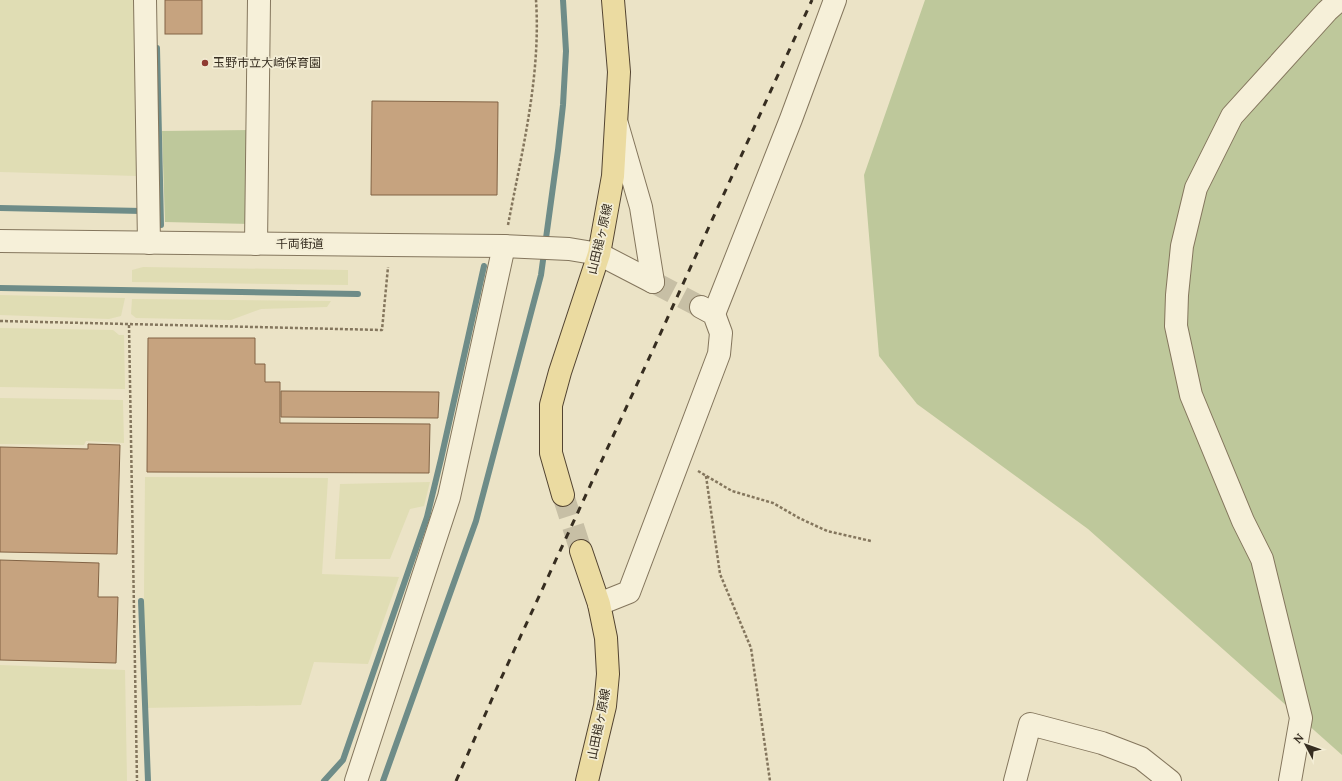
<svg xmlns="http://www.w3.org/2000/svg" width="1342" height="781" font-family="Lora,'Noto Sans JP',serif">
	<rect width="100%" height="100%" fill="#ebe3c6"/>
	<g fill="#e0ddb4">
		<path d="M0 0H134L137 176 0 172Z"/>
		<path d="M143 267 348 270V285L132 282V270Z"/>
		<path d="M0 295 125 298 121 316 109 319 0 315Z"/>
		<path d="M132 299 331 301 327 307 261 309 231 320 136 318 131 314Z"/>
		<path d="M0 328 113 330 119 335H124L125 389 0 387Z"/>
		<path d="M0 398 123 400 124 443 86 441 84 445 0 444Z"/>
		<path d="M145 477 328 478 322 574 399 577 368 664 314 662 301 705 143 708Z"/>
		<path d="M430 482 424 506 410 509 390 559H335L340 484Z"/>
		<path d="M0 665 125 670 127 781H0Z"/>
	</g>
	<g fill="#bec89b">
		<path d="M925 0H1342V755L1088 529 917 404 879 356 864 175Z"/>
		<path d="M251 130 250 224 165 222 162 131Z"/>
	</g>
	<g fill="none" stroke-linecap="round" stroke-linejoin="round">
		<g stroke="#6e8c88" stroke-width="6">
			<path d="M157 48 161 225"/>
			<path d="M0 208 142 211"/>
			<path d="M0 288 358 294"/>
			<path d="M141 601 148 781"/>
			<path d="M324 781 343 760 427 517 441 459 484 266"/>
			<path d="M383 781 476 521 541 275 558 150 563 105 566 51 563 0"/>
		</g>
	</g>
	<g fill="#c6a37f" stroke="#826345">
		<rect x="165" y="0" width="37" height="34"/>
		<path d="M372 101 498 102 497 195H371Z"/>
		<path d="M148 338H255V364H265V382H280V423L430 424 429 473 147 472Z"/>
		<path d="M281 391 439 392 438 418 281 417Z"/>
		<path d="M88 444 120 445 117 554 0 552V447L88 449Z"/>
		<path d="M0 560 99 563 98 597H118L116 663 0 660Z"/>
	</g>
	<g fill="none" stroke-linecap="round" stroke-linejoin="round">
		<path stroke="#c7bfa5" stroke-width="22" stroke-dasharray="22 11" stroke-linecap="butt" d="M653 282 701 307"/>
		<path stroke="#c7bfa5" stroke-width="22" stroke-dasharray="22 11" stroke-linecap="butt" d="M563 495 581 551"/>
		<defs>
			<g id="minor">
				<path d="M145 0 149 243"/>
				<path d="M617 124 641 207 653 282"/>
				<path d="M0 241 390 245 504 246 569 249 599 254 653 282"/>
				<path d="M256 244 259 0"/>
				<path d="M714 314 791 119 835 0"/>
				<path d="M599 604 629 592 719 354 721 333 714 314 701 307"/>
				<path d="M356 781 449 497 504 246"/>
				<path d="M1015 781 1030 724 1102 743 1141 758 1170 781"/>
				<path d="M1290 781 1301 718 1262 559 1243 521 1191 395 1176 326 1177 295 1182 246 1196 188 1232 116 1327 11 1339 0"/>
			</g>
			<g id="major">
				<path d="M563 495 551 453V405L560 372 599 254 613 176 619 72 613 0"/>
				<path d="M581 551 599 604 606 638 608 674 605 706 587 781"/>
			</g>
		</defs>
		<use href="#minor" stroke="#84765d" stroke-width="24"/>
		<use href="#major" stroke="#534431" stroke-width="24"/>
		<g stroke="#84765d" stroke-width="2.5" stroke-dasharray="3 2" stroke-linecap="butt">
			<path d="M508 225C522 151 541 76 536 0"/>
			<path d="M0 321 382 330 388 267"/>
			<path d="M129 325 137 781"/>
			<path d="M698 471 732 491 773 503 799 518 827 531 871 541"/>
			<path d="M706 476 720 574 751 648 770 781"/>
		</g>
		<use href="#minor" stroke="#f6f0d9" stroke-width="22"/>
		<use href="#major" stroke="#ebdba1" stroke-width="22"/>
		<path stroke="#362d20" stroke-width="3" stroke-dasharray="7 7" stroke-linecap="butt" d="M456 781 499 683 663 328 812 0"/>
	</g>
	<circle fill="#8f3b32" stroke="#f3edd5" stroke-width="1.5" cx="205" cy="63" r="4"/>
	<g text-anchor="middle" stroke-width="3.5" stroke-linejoin="round" paint-order="stroke">
		<g font-size="12" fill="#362d20" stroke="#f3edd5" text-anchor="start">
			<text x="213" y="67">玉野市立大崎保育園</text>
		</g>
		<g font-size="12" fill="#362d20" stroke="#f3edd5">
			<text transform="translate(600 239) rotate(-77)" y="4">山田槌ヶ原線</text>
			<text x="300" y="248">千両街道</text>
			<text transform="translate(599 724) rotate(-79)" y="4">山田槌ヶ原線</text>
		</g>
	</g>
	<g transform="translate(1306 745) rotate(311)" stroke="#f3edd5" stroke-width="3" paint-order="stroke">
	<path d="M0-3L7 15L0 10L-7 15Z" fill="#362d20"/>
	<text y="-6" font-size="11" font-weight="bold" text-anchor="middle" fill="#362d20">N</text>
	</g>
</svg>
